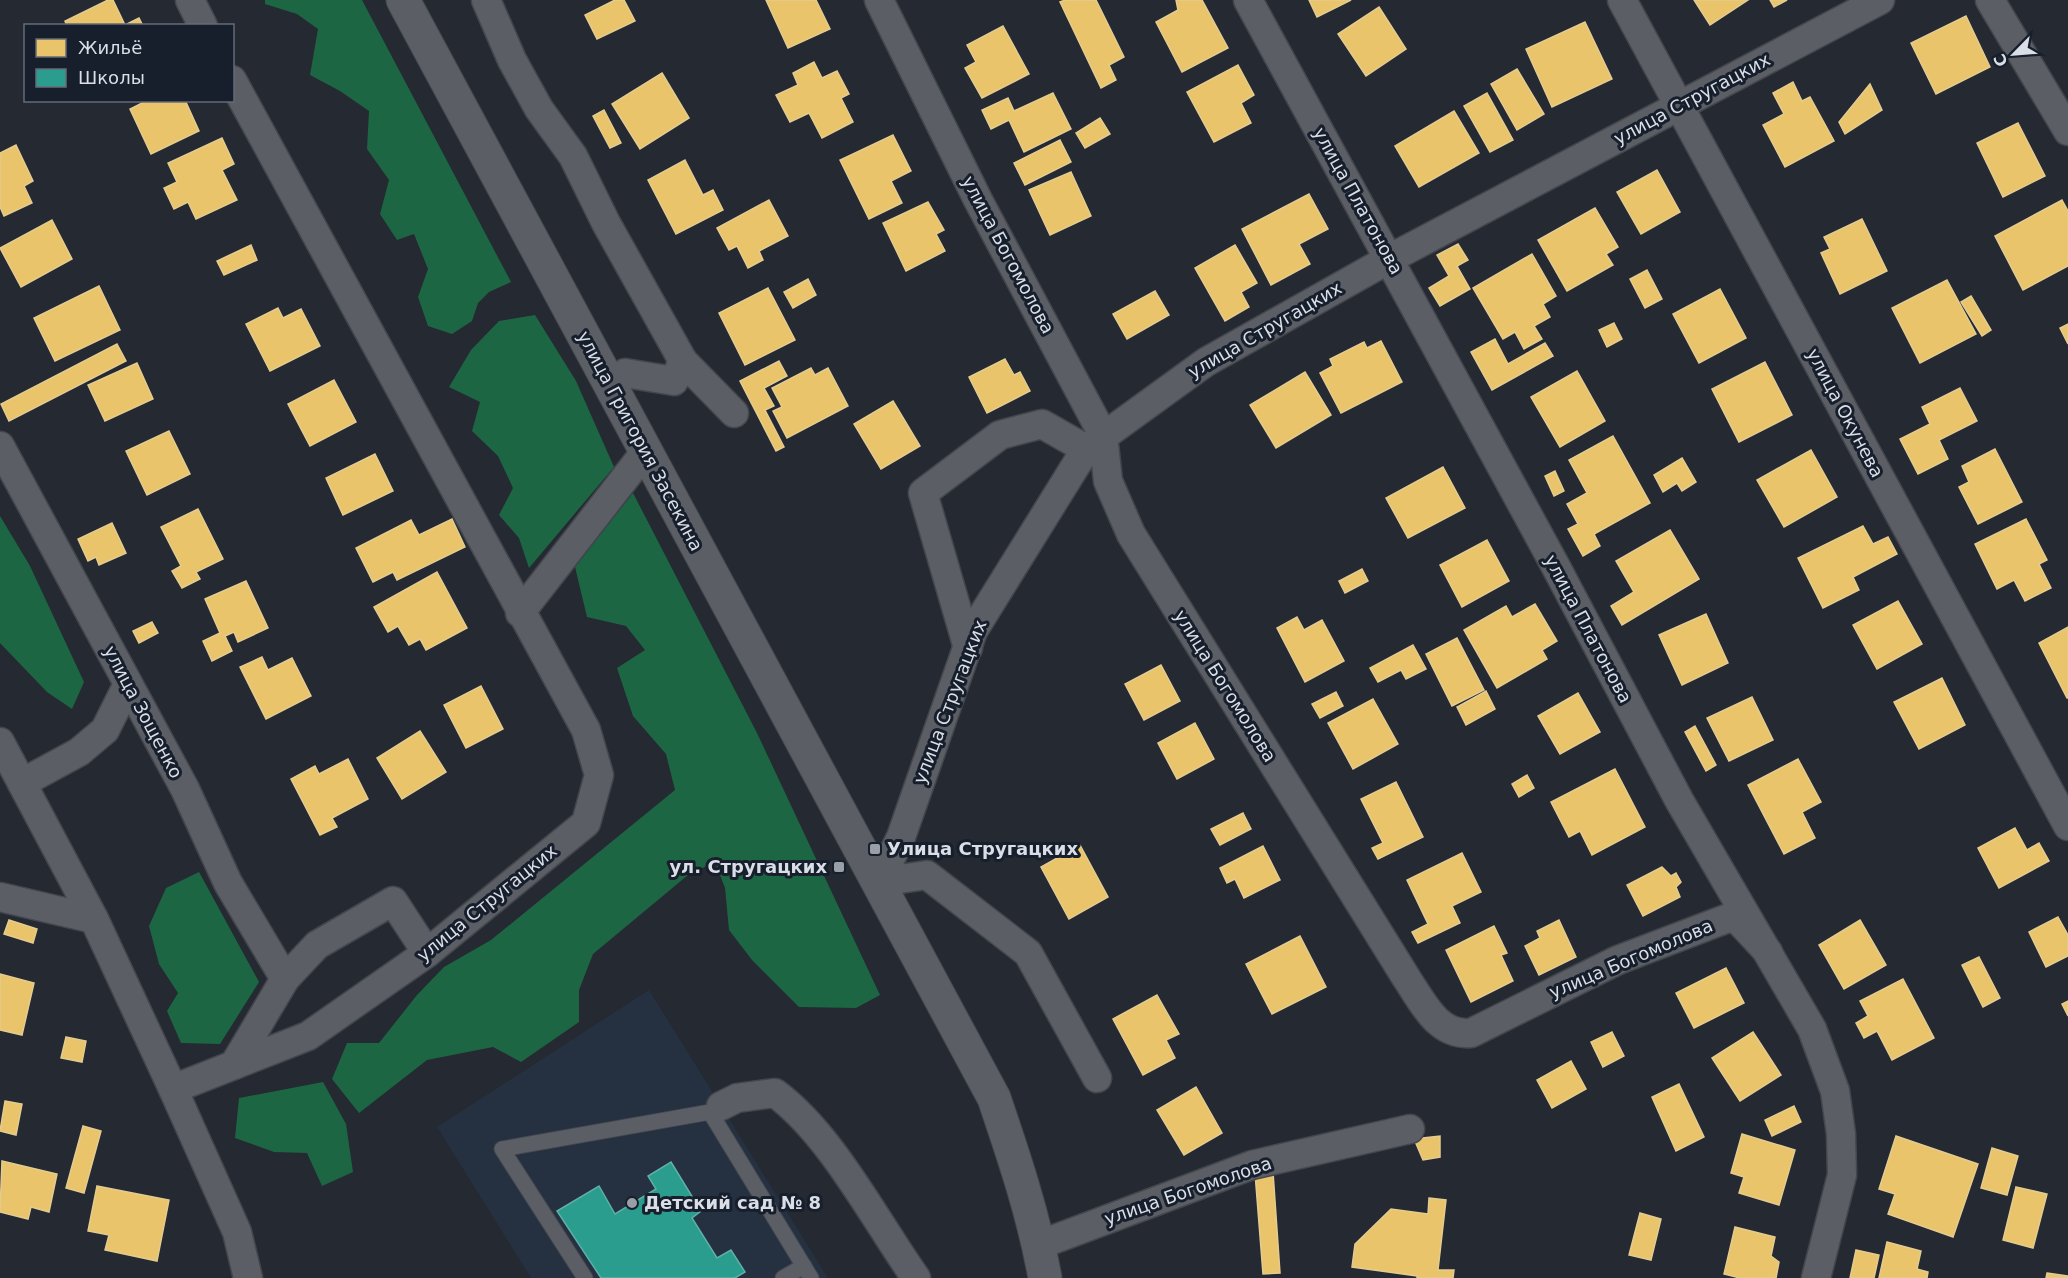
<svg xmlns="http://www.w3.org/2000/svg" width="2068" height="1278" font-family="'DejaVu Sans',sans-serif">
	<rect width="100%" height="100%" fill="#252931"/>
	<path fill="#253041" d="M649 990 828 1278H531L437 1127Z"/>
	<g fill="#1d6643">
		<path d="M265 0H362L511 282 489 292 478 303 472 321 452 334 428 326 418 297 428 269 414 234 397 240 380 214 389 180 367 149 369 111 340 91 310 75 318 29 297 14 265 4Z"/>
		<path d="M535 315 576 381 614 467 529 568 519 538 499 515 513 488 498 456 472 431 480 402 449 387 471 350 499 321Z"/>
		<path d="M633 493 757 733 880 995 856 1008 799 1007 752 960 729 930 725 888 715 862 688 875 593 954 579 990V1022L521 1062 493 1047 427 1060 359 1113 332 1079 347 1043H379L417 995 444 967 491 940 675 790 666 754 633 716 617 668 645 650 626 626 587 617 575 567Z"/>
		<path d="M0 516 30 566 84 682 72 709 47 692 0 643Z"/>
		<path d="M199 872 259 982 220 1044 181 1043 167 1011 178 993 159 964 149 926 166 888Z"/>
		<path d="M323 1082 346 1124 353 1172 322 1186 307 1153 274 1152 235 1138 239 1098Z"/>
	</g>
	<g fill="#e9c46a" stroke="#e4cc90" stroke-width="1.5">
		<path d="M108 0H113L125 25 139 18 143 26H67L65 21Z"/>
		<path d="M615 0H624L635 21 597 39 585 15Z"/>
		<path d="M766 0H816L830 29 788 48Z"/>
		<path d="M1065 0H1096L1124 57 1109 65 1116 80 1101 88 1060 2Z"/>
		<path d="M1202 0 1228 48 1182 72 1156 22 1178 10 1176 0Z"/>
		<path d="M1309 0H1351L1317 17Z"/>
		<path d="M1694 0H1748L1710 25Z"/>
		<path d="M1770 0H1787L1774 7Z"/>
		<path d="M1379 7 1406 49 1366 76 1338 34Z"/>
		<path d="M1966 16 1990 67 1936 94 1911 43Z"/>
		<path d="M1585 22 1612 79 1552 107 1526 49Z"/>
		<path d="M1003 26 1029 74 982 98 965 68 976 62 967 45Z"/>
		<path d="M814 62 822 78 837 71 849 94 841 98 853 122 822 138 809 113 790 122 776 95 798 85 793 73Z"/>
		<path d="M1238 65 1254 95 1241 103 1251 123 1214 142 1187 92Z"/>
		<path d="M1517 69 1544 114 1517 130 1491 84Z"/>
		<path d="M662 73 689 118 640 149 612 104Z"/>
		<path d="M1793 82 1802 101 1810 97 1834 141 1785 167 1763 125 1784 114 1773 93Z"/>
		<path d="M1870 84 1882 110 1845 134 1839 122Z"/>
		<path d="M1053 93 1071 129 1024 152 1009 120 991 129 982 110 1008 98 1014 111Z"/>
		<path d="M1487 93 1513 140 1490 152 1464 106Z"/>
		<path d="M148 100H185L199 131 151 154 130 109Z"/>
		<path d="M604 110 621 143 610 148 593 116Z"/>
		<path d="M1454 111 1479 153 1419 187 1395 146Z"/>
		<path d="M1100 118 1110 134 1085 148 1076 133Z"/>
		<path d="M2018 123 2045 176 2003 197 1977 143Z"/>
		<path d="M893 135 911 171 891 181 902 203 869 219 840 160Z"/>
		<path d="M222 138 234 164 222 170 237 200 196 219 188 202 174 209 164 188 177 182 168 163Z"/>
		<path d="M1060 140 1071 162 1025 185 1014 163Z"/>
		<path d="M16 145 33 181 24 186 32 203 4 216 0 207V153Z"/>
		<path d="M685 160 703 195 713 190 723 210 676 234 648 180Z"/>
		<path d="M1657 170 1680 212 1641 234 1617 192Z"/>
		<path d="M1071 172 1091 216 1050 235 1029 190Z"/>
		<path d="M1309 194 1328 229 1299 244 1310 264 1271 285 1242 229Z"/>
		<path d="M769 200 788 236 759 251 763 260 748 268 737 246 729 250 717 228Z"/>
		<path d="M2062 200 2068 211V266L2023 290 1995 236Z"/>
		<path d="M928 202 944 230 936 234 945 251 906 271 883 223Z"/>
		<path d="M1595 208 1618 247 1606 254 1613 265 1567 291 1538 240Z"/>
		<path d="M1862 219 1887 271 1840 294 1821 253 1830 249 1824 237Z"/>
		<path d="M52 220 72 259 21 287 0 248Z"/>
		<path d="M1458 244 1468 260 1457 266 1470 289 1440 306 1429 288 1449 276 1437 255Z"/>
		<path d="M251 245 257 260 224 275 217 261Z"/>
		<path d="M1235 245 1257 283 1241 292 1249 307 1225 321 1195 268Z"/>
		<path d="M1532 254 1556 296 1543 304 1550 317 1534 326 1542 339 1524 349 1515 332 1503 339 1473 288Z"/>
		<path d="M1647 270 1662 299 1645 308 1630 279Z"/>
		<path d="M808 279 816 295 793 308 784 292Z"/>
		<path d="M1947 280 1976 334 1920 363 1892 308Z"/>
		<path d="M99 286 120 330 55 361 34 318Z"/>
		<path d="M768 288 795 340 745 365 719 313Z"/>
		<path d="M1720 289 1746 338 1699 363 1673 314Z"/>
		<path d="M1155 291 1169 315 1127 339 1113 314Z"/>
		<path d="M1971 296 1991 330 1982 336 1961 302Z"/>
		<path d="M278 308 283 318 301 309 320 346 270 371 246 324Z"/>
		<path d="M1614 323 1622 339 1607 347 1599 330Z"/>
		<path d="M2068 324V344L2060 328Z"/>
		<path d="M1495 339 1508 364 1545 343 1553 356 1492 390 1471 352Z"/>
		<path d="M1381 341 1402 382 1341 413 1320 373 1333 366 1330 359 1364 342 1367 348Z"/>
		<path d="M117 344 126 361 9 421 1 404Z"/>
		<path d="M1005 359 1014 375 1020 372 1030 391 987 413 969 377Z"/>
		<path d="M779 361 787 376 764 388 774 406 765 410 784 447 776 451 740 381Z"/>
		<path d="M1765 362 1792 415 1739 442 1712 389Z"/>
		<path d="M137 363 153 399 105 421 88 385Z"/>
		<path d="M811 368 815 375 828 368 848 406 787 438 773 411 782 407 772 388Z"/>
		<path d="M1577 371 1605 421 1560 447 1531 397Z"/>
		<path d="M1305 372 1331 415 1276 448 1250 405Z"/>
		<path d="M334 380 356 422 310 446 288 404Z"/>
		<path d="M1960 388 1977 421 1939 440 1948 459 1918 474 1900 439 1930 424 1922 407Z"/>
		<path d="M893 401 920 446 881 469 854 424Z"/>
		<path d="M169 431 190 474 147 495 126 451Z"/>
		<path d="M1613 436 1650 503 1594 534 1600 546 1583 556 1568 529 1578 524 1567 504 1587 493 1569 460Z"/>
		<path d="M1995 449 2022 502 1978 524 1959 487 1969 482 1962 466Z"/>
		<path d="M1811 450 1837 497 1784 527 1757 480Z"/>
		<path d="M375 454 393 491 343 515 326 478Z"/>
		<path d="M1682 458 1696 482 1682 491 1677 483 1663 492 1654 475Z"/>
		<path d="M1443 467 1465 508 1408 538 1386 498Z"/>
		<path d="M1555 471 1564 491 1554 496 1545 476Z"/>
		<path d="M198 509 223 559 196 572 200 579 182 588 172 571 181 566 161 527Z"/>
		<path d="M452 519 465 547 397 580 393 572 373 582 356 548 411 520 419 535Z"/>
		<path d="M2026 519 2047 560 2039 564 2051 588 2025 601 2014 580 1997 589 1975 544Z"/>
		<path d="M112 523 126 553 99 565 96 557 88 561 78 539Z"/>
		<path d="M1863 526 1873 544 1888 537 1897 554 1853 577 1859 590 1823 608 1798 558Z"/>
		<path d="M1670 530 1699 579 1622 625 1611 606 1634 592 1616 561Z"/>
		<path d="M1487 540 1509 581 1462 607 1440 565Z"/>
		<path d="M1362 569 1368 581 1345 593 1339 581Z"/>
		<path d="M437 572 467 628 426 650 420 639 409 645 398 626 388 632 374 607Z"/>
		<path d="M246 581 268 628 238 642 234 632 225 636 232 651 212 661 203 641 220 633 205 599Z"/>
		<path d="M1898 601 1922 644 1877 669 1853 625Z"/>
		<path d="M1535 604 1557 641 1542 650 1547 659 1497 688 1464 630 1506 606 1512 617Z"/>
		<path d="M1706 614 1728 663 1682 685 1659 635Z"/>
		<path d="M1297 617 1304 630 1322 620 1344 661 1305 682 1277 628Z"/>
		<path d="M152 622 158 633 139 643 133 631Z"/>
		<path d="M2068 627V698H2067L2039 643Z"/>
		<path d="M1457 638 1484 690 1452 706 1426 654Z"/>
		<path d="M1413 645 1426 669 1406 679 1401 670 1378 682 1370 668Z"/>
		<path d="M262 657 268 670 292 658 311 696 266 719 240 667Z"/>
		<path d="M1161 665 1180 701 1144 720 1125 684Z"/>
		<path d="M1942 678 1965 725 1919 749 1894 702Z"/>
		<path d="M481 686 503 729 466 748 444 705Z"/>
		<path d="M1486 691 1495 709 1466 725 1457 707Z"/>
		<path d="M1336 692 1343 706 1320 718 1312 704Z"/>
		<path d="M1578 693 1600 732 1560 754 1538 716Z"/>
		<path d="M1752 697 1773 740 1729 761 1707 718Z"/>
		<path d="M1373 699 1398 744 1353 769 1328 723Z"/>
		<path d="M1195 723 1214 759 1177 779 1158 743Z"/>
		<path d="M1695 726 1716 765 1706 771 1685 732Z"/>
		<path d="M420 731 446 772 402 799 377 758Z"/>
		<path d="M348 759 368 799 332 818 337 827 320 835 291 779 315 766 319 774Z"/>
		<path d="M1798 759 1821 802 1802 812 1815 838 1784 854 1748 785Z"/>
		<path d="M1615 769 1645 827 1592 855 1580 831 1569 837 1551 802Z"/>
		<path d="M1527 775 1534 788 1519 797 1512 784Z"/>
		<path d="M1396 782 1423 837 1378 859 1372 848 1383 843 1361 799Z"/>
		<path d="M1243 813 1251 829 1220 845 1211 829Z"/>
		<path d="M2015 828 2027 850 2039 843 2049 861 1999 888 1978 848Z"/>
		<path d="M1080 845 1108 897 1069 919 1041 867Z"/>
		<path d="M1263 846 1280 880 1244 898 1235 879 1227 883 1220 868Z"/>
		<path d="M1462 853 1481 892 1452 906 1460 923 1418 943 1412 932 1428 924 1407 880Z"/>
		<path d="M1662 867 1671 876 1676 873 1681 882 1676 887 1680 897 1643 916 1627 885Z"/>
		<path d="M2058 917 2068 935V956L2046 967 2029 932Z"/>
		<path d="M9 920 37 929 33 943 4 934Z"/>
		<path d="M1559 920 1576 957 1539 975 1525 946 1540 938 1537 931Z"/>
		<path d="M1860 920 1886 965 1844 989 1819 945Z"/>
		<path d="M1494 926 1507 953 1501 955 1513 981 1471 1002 1446 950Z"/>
		<path d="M1300 936 1326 987 1272 1014 1246 964Z"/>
		<path d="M1979 957 2000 998 1983 1007 1962 965Z"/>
		<path d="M1726 968 1744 1003 1694 1028 1676 993Z"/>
		<path d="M0 974 34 983 22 1035 0 1030Z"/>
		<path d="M1903 979 1934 1038 1892 1060 1877 1031 1864 1038 1856 1023 1868 1016 1860 1001Z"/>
		<path d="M1157 995 1179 1034 1166 1040 1175 1058 1143 1075 1113 1019Z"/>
		<path d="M2068 1001V1016L2062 1004Z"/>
		<path d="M1612 1032 1624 1056 1603 1067 1591 1042Z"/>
		<path d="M1753 1032 1781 1075 1740 1101 1712 1058Z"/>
		<path d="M66 1037 86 1041 82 1062 61 1058Z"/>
		<path d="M1571 1061 1586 1089 1552 1108 1537 1080Z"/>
		<path d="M1679 1084 1704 1137 1676 1151 1652 1097Z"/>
		<path d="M1196 1087 1222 1133 1184 1155 1157 1110Z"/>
		<path d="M5 1101 22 1104 16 1135 0 1131Z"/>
		<path d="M1794 1106 1801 1122 1772 1136 1765 1120Z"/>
		<path d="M83 1126 101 1131 84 1193 66 1188Z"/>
		<path d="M1742 1134 1795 1150 1779 1205 1739 1193 1744 1177 1731 1173Z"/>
		<path d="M1440 1136V1157L1423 1160 1414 1139Z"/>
		<path d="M1896 1136 1978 1164 1953 1237 1888 1214 1895 1194 1879 1189Z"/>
		<path d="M1992 1148 2018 1156 2007 1195 1981 1188Z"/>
		<path d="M2 1161 57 1174 49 1212 31 1207 28 1219 0 1212Z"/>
		<path d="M1273 1172 1280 1273 1263 1274 1255 1173Z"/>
		<path d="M97 1186 169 1200 157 1261 105 1250 109 1235 88 1231Z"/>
		<path d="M2016 1187 2047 1194 2033 1248 2003 1240Z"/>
		<path d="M1429 1198 1446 1200 1438 1270H1454L1453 1278H1417V1276L1352 1267 1355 1244 1391 1209 1428 1214Z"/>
		<path d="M1640 1213 1661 1219 1651 1260 1629 1255Z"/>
		<path d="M1735 1227 1775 1237 1771 1256 1779 1262 1776 1278H1740L1724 1274Z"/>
		<path d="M1887 1242 1921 1251 1917 1269 1928 1272 1927 1278H1879Z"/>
		<path d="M1856 1250 1879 1255 1874 1278H1850Z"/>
		<path d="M2047 1273 2068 1276V1278H2046Z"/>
	</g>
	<path fill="#2a9d8f" stroke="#5eb0a9" stroke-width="1.5" d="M671 1162 701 1211 692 1218 717 1258 731 1250 745 1272 735 1278H601L557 1211 599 1186 615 1214 656 1189 648 1176Z"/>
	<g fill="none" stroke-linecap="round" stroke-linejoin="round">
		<defs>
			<g id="service">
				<path d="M585 1278 502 1149 710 1112 811 1278"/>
				<path d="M783 1278 804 1266"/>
			</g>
			<g id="minor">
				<path d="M190 0 203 26"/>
				<path d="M486 0 512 60 539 109 573 156 606 223 683 361"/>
				<path d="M879 0 978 200 1103 435 1108 481 1131 534 1407 979C1423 1003 1438 1036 1471 1033L1618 960 1731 917 1740 922 1768 952"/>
				<path d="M1248 0 1556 567 1679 800 1812 1029 1835 1091 1841 1134 1842 1175 1816 1278"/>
				<path d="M1622 0 2068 826"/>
				<path d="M1990 0 2068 131"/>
				<path d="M609 384 625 373 674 381 683 361 734 413"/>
				<path d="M0 446 185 789 228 883 285 979"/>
				<path d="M520 613 646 451"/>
				<path d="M968 648 923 493 1000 435 1042 424 1086 449"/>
				<path d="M0 742 94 919 173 1089 237 1232 248 1278"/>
				<path d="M22 783 79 752 105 730 128 684"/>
				<path d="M879 882 901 837 973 631 1086 449 1206 362 1389 259 1880 0"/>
				<path d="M879 882 927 875 1028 953 1097 1078"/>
				<path d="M0 897 94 919"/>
				<path d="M234 1065 285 979 317 945 393 901 427 953"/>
				<path d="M173 1089 308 1036 427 953 586 823 599 775 586 730 232 80"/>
				<path d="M721 1106 737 1098 775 1093C831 1134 875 1220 916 1278"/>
				<path d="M1039 1245 1252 1165 1410 1129"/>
			</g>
			<path id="secondary" d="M403 0 994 1098C1014 1157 1034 1216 1045 1278"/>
		</defs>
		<use href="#service" stroke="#43474d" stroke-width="17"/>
		<use href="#minor" stroke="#43474d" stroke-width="31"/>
		<use href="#secondary" stroke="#43474d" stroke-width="35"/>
		<use href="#service" stroke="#5b5f65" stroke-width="15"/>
		<use href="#minor" stroke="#5b5f65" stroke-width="28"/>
		<use href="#secondary" stroke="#5b5f65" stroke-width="33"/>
	</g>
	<g fill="#9a9fa7" stroke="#171f2c" stroke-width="2">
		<rect x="869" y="843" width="12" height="12" rx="3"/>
		<rect x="833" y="861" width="12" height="12" rx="3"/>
		<circle cx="632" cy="1203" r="6"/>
	</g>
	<g text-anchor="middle" stroke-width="6" stroke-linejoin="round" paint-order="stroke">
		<g font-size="18" fill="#d9dee7" stroke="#171f2c">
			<text transform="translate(1692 99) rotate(-28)" y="6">улица Стругацких</text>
			<text transform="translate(1358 201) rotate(61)" y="6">улица Платонова</text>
			<text transform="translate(1008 255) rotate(62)" y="6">улица Богомолова</text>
			<text transform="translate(1265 330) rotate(-30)" y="6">улица Стругацких</text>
			<text transform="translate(1845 413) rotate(62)" y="6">улица Окунева</text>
			<text transform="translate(640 441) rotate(62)" y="6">улица Григория Засекина</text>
			<text transform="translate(1588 629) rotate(62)" y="6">улица Платонова</text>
			<text transform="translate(1225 686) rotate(58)" y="6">улица Богомолова</text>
			<text transform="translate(950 702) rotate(-69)" y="6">улица Стругацких</text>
			<text transform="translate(143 712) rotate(62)" y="6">улица Зощенко</text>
			<text transform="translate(487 903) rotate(-39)" y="6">улица Стругацких</text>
			<text transform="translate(1631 959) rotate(-23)" y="6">улица Богомолова</text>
			<text transform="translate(1188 1191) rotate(-19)" y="6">улица Богомолова</text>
		</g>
		<g font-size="18" font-weight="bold" fill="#d9dee7" stroke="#171f2c" text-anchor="start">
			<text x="887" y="855">Улица Стругацких</text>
			<text x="827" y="873" text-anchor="end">ул. Стругацких</text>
			<text x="644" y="1209">Детский сад № 8</text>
		</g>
	</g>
	<rect x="24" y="24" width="210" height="78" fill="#171f2c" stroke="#656b77" stroke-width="1.5"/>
	<rect x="36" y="39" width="30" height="18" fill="#e9c46a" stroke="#656b77" stroke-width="1.5"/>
	<text x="78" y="54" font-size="18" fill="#d9dee7">Жильё</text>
	<rect x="36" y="69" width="30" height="18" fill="#2a9d8f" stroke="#656b77" stroke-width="1.5"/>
	<text x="78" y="84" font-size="18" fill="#d9dee7">Школы</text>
	<g transform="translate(2014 54) rotate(245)" stroke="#171f2c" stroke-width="4.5" paint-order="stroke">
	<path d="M0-4.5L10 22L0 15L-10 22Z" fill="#d9dee7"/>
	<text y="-9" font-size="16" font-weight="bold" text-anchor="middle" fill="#d9dee7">С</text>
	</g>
</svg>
